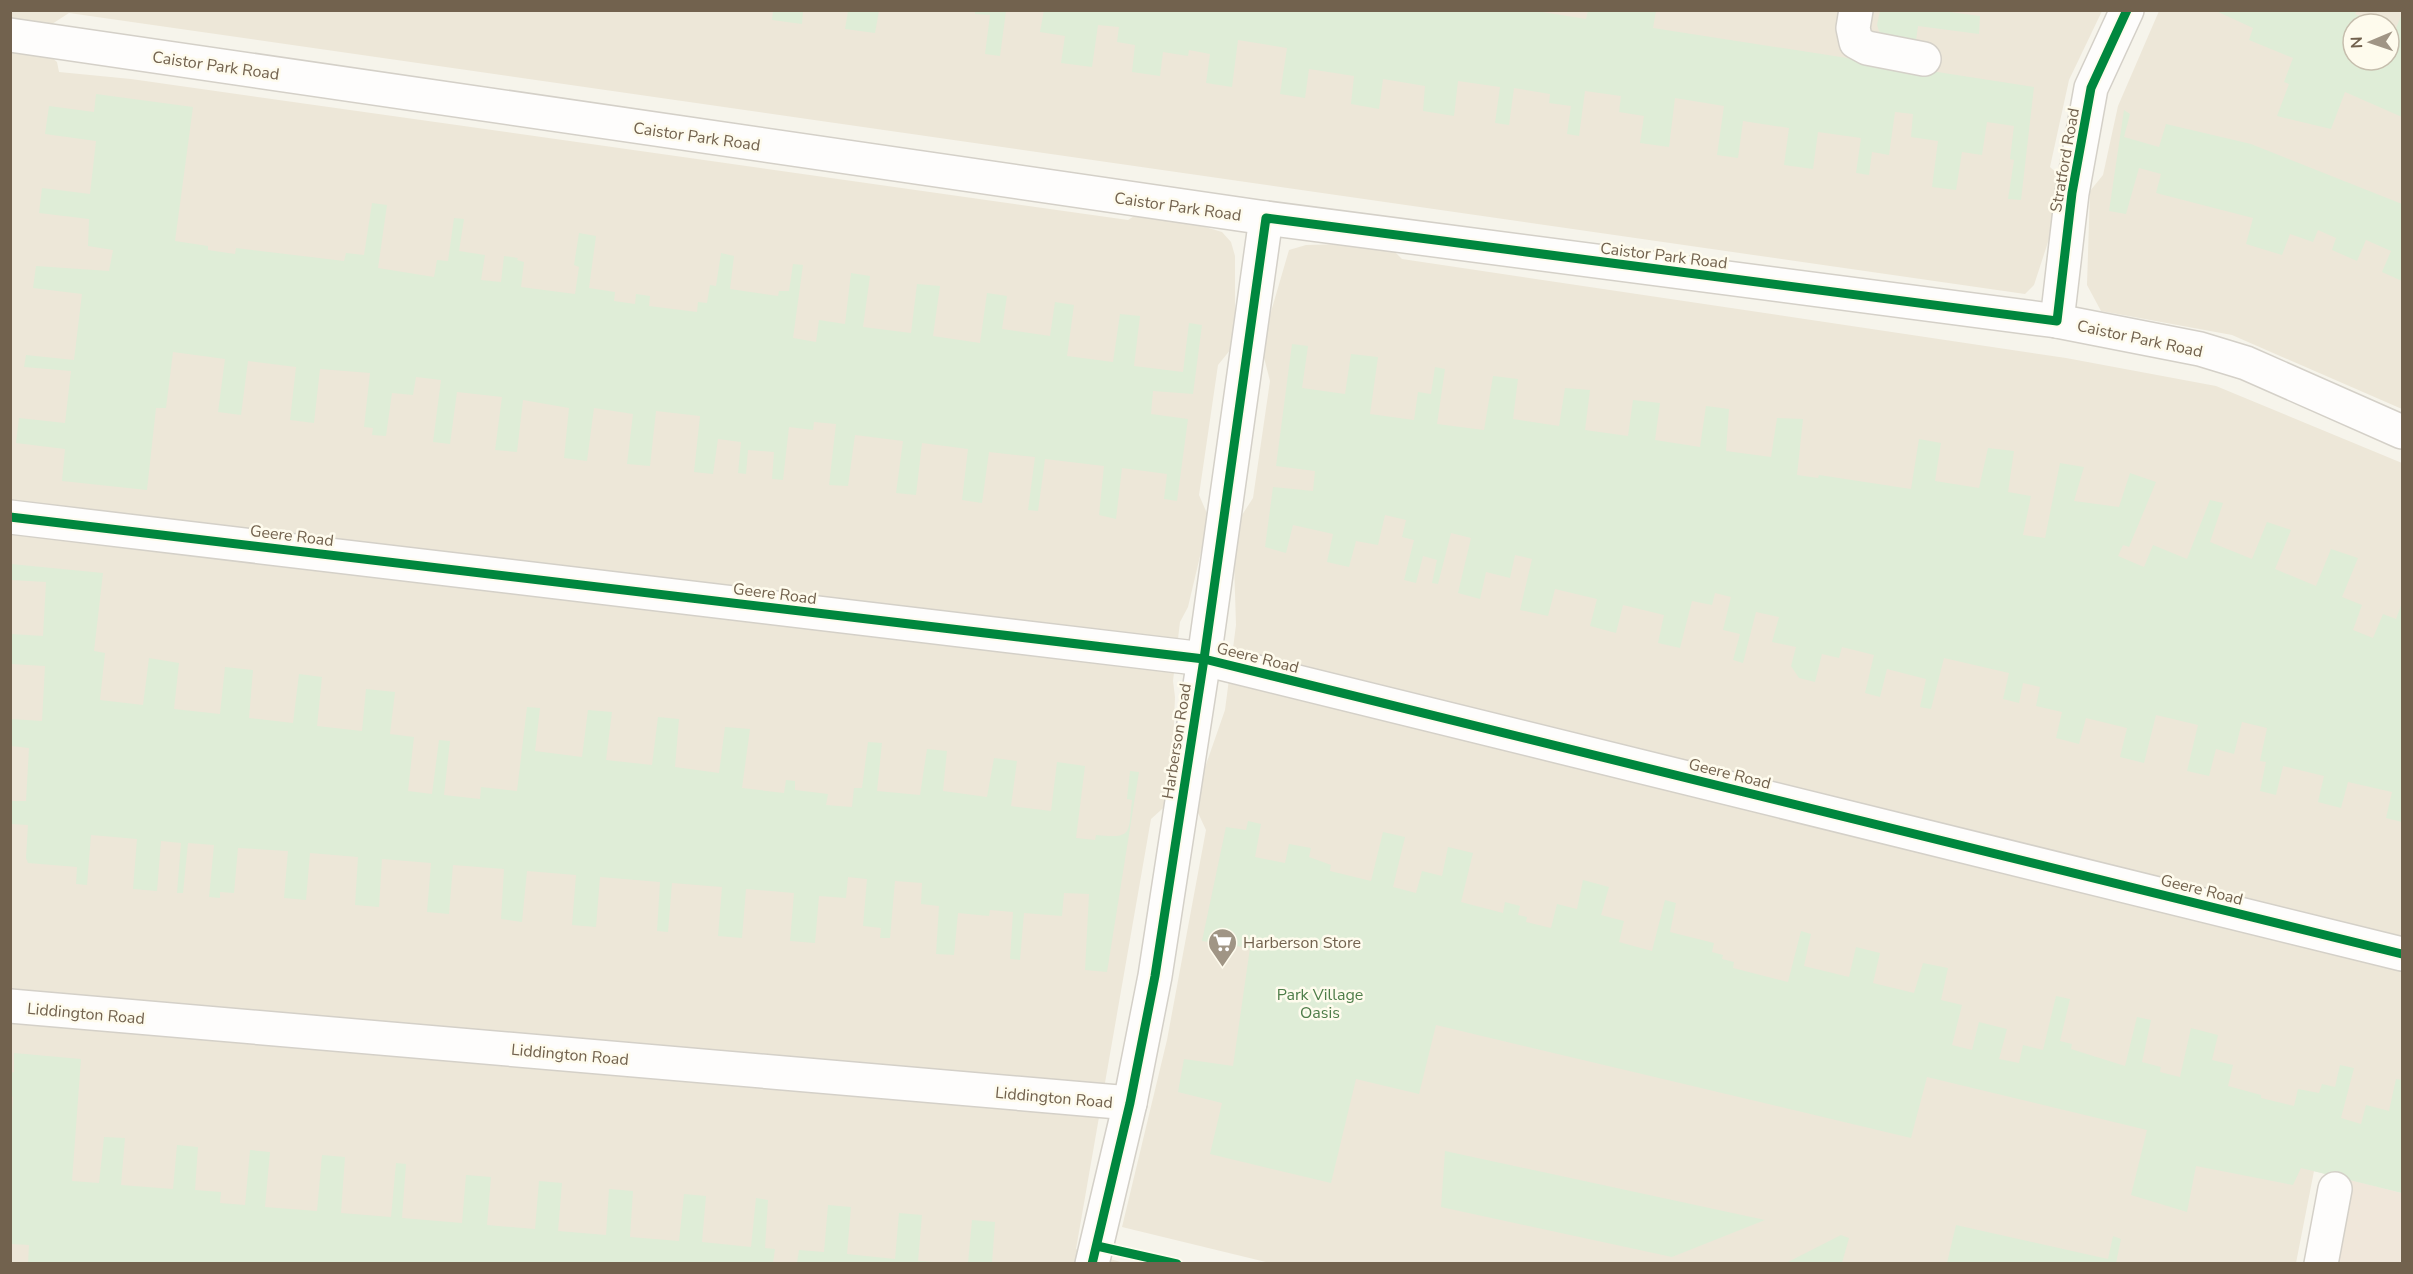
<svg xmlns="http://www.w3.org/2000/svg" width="2413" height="1274" font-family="'Nunito Sans',sans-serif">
	<rect width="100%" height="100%" fill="#f6f4eb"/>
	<g fill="#ede7d8" fill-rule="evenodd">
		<path d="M10 11H2102L2069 80 2050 167 2062 178 2064 193 2034 285 2025 294 69 13 52 24 39 27 11 18Z"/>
		<path d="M2159 11H2402V409L2232 335 2101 311 2087 285 2090 191 2103 175 2118 106ZM2353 24H2389V60H2353Z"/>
		<path d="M10 52H45L57 62 59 72 131 79 1128 220 1145 209 1222 232 1231 242 1235 256V344L1218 365 1199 495 1209 518 1188 607 1180 622 1173 681 1175 697 1171 801 1151 819 1076 1249 1124 1263H11Z"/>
		<path d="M1386 243 1402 259 2066 358 2216 386 2402 463V1193L2314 1171 2296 1263 1274 1264 1122 1227 1167 1040 1206 830 1193 802 1225 710 1236 625 1233 529 1253 498 1270 381 1261 346 1289 250 1306 245Z"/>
	</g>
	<path fill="#f0e7da" d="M2343 1178 2402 1193V1263L2329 1264Z"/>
	<g fill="#dfedd7">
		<path d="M1044 10H1530L1586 19 1588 11H1656L1653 28 2034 87 2021 200 2008 199 2014 160 2010 159 2014 126 1987 122 1982 155 1962 152 1956 190 1932 187 1938 141 1911 137 1913 114 1895 112 1889 155 1872 152 1869 175 1856 173 1861 138 1818 132 1813 169 1784 165 1789 128 1743 121 1738 158 1717 155 1724 106 1675 98 1669 147 1640 143 1644 116 1619 112 1621 96 1585 91 1579 136 1567 134 1571 106 1549 103 1550 94 1514 88 1509 125 1495 123 1500 87 1458 81 1454 116 1423 111 1425 86 1383 79 1379 109 1351 104 1354 76 1309 69 1305 98 1280 94 1287 48 1238 40 1232 87 1206 83 1210 54 1189 50 1188 56 1163 52 1160 76 1132 72 1135 45 1117 42 1119 27 1098 25 1092 67 1061 63 1065 36 1040 32Z"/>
		<path d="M1935 10 1980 16 1979 34 1918 26 1915 48 1880 34 1877 25 1880 11Z"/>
		<path d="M773 11H803L802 24 772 20Z"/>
		<path d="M848 11H879L875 33 845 29Z"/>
		<path d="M975 11H1006L1000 56 985 54 990 15 975 14Z"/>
		<path d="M2216 11H2357L2355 14 2378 24H2353V60H2389V29L2395 31 2402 13V117L2345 92 2331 129 2277 116 2289 84 2284 82 2293 58 2249 40 2253 28Z"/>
		<path d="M96 94 193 107 175 241 208 246V250L235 254 236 248 344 261 346 253 364 255 372 203 387 205 378 268 434 277 437 260 448 261 454 218 464 219 459 251 485 255 481 280 501 282 504 256 518 258 517 260 524 262 521 287 575 294 579 267 574 265 579 233 596 236 589 288 615 292 614 301 635 304 636 294 650 296 649 306 697 312 698 302 707 303 710 285 716 286 721 253 734 256 730 289 778 296 779 291H789L793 264 803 265 793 338 816 342 819 320 845 324 851 273 870 276 863 327 911 333 917 284 940 286 933 336 980 343 987 293 1007 296 1002 329 1050 336 1055 302 1074 305 1067 356 1113 362 1120 314 1140 316 1134 366 1183 372 1189 323 1202 325 1193 394 1153 391 1151 414 1188 419 1177 501 1164 499 1167 474 1122 468 1116 519 1099 515 1104 466 1045 459 1038 511 1028 510 1035 457 989 452 982 503 962 500 968 449 922 443 916 495 896 493 903 441 855 435 848 486 829 485 836 424 814 422 813 430 789 427 783 480 772 479 774 452 748 450 746 474 738 473 741 442 718 439 713 474 694 472 700 416 656 411 650 466 627 464 633 414 594 408 587 461 564 458 569 408 523 400 517 452 495 450 502 397 457 392 450 444 433 442 441 380 416 377 413 395 392 393 386 436 372 435 373 428 364 427 370 373 320 369 314 423 290 420 296 367 248 361 241 415 218 412 225 359 173 352 166 408H156L147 490 62 481 65 449 16 443 19 418 65 423 71 371 24 367 26 355 74 360 82 294 33 288 36 266 109 271 113 250 88 246 89 219 39 213 42 188 90 194 96 141 45 134 49 106 94 112Z"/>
		<path d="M2124 110 2130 114 2124 137 2159 147 2166 124 2251 144 2402 204V281L2382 272 2391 251 2366 240 2357 261 2332 250 2336 238 2318 230 2313 242 2290 234 2282 255 2246 244 2253 218 2156 193 2161 174 2139 168 2126 214 2109 211Z"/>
		<path d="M1292 344 1308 346 1302 388 1345 394 1351 354 1378 357 1370 414 1414 420 1418 392 1431 394 1435 367 1445 369 1437 424 1484 430 1493 376 1518 379 1513 419 1559 426 1565 388 1590 390 1585 430 1628 436 1633 400 1660 403 1655 440 1700 447 1706 406 1729 409 1726 451 1771 457 1777 418 1803 419 1797 475 1818 478 1819 475 1911 489 1919 439 1941 443 1935 481 1979 488 1988 448 2014 451 2008 492 2031 496 2023 535 2045 538 2060 463 2084 467 2074 501 2119 507 2130 473 2156 482 2129 547 2123 545 2118 556 2144 567 2153 545 2187 559 2210 500 2223 503 2210 542 2252 559 2267 522 2291 530 2275 569 2316 586 2331 549 2358 558 2342 597 2362 605 2353 630 2373 638 2383 614 2396 619 2402 603V822L2386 818 2392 792 2348 782 2341 808 2318 802 2324 776 2283 766 2276 795 2260 791 2266 762 2260 761 2267 728 2242 722 2234 754 2216 749 2209 776 2187 771 2198 725 2156 715 2144 763 2120 757 2127 728 2086 718 2079 744 2056 738 2062 712 2036 706 2040 687 2023 683 2019 703 2003 699 2009 673 1944 658 1931 709 1920 707 1926 679 1887 669 1880 697 1865 693 1874 655 1842 647 1839 658 1822 654 1815 682 1799 678 1791 666 1796 647 1772 642 1779 617 1756 612 1743 663 1733 660 1740 634 1723 630 1731 597 1715 593 1712 605 1692 601 1680 648 1658 643 1664 615 1623 605 1616 633 1590 626 1597 599 1555 589 1548 616 1520 610 1532 559 1515 555 1510 578 1486 572 1480 599 1458 593 1471 538 1451 533 1438 584 1432 583 1437 560 1423 556 1416 583 1404 580 1414 540 1402 537 1406 520 1385 515 1378 545 1356 541 1349 567 1327 562 1333 534 1293 525 1286 553 1265 547 1273 487 1313 491 1315 471 1276 466Z"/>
		<path d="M11 564 103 573 94 651 105 653 100 700 143 705 149 658 179 663 174 709 220 714 225 667 253 670 249 718 293 723 299 674 322 677 317 726 362 731 366 689 395 692 390 734 414 737 408 791 432 794 439 740 450 741 444 795 480 799 481 787 517 791 527 707 540 708 535 751 582 757 588 710 612 712 606 760 652 765 658 717 679 719 675 767 719 773 725 727 750 729 742 788 784 793 786 780 795 781V790L828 794 826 805 852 807 854 788H862L868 742 882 743 877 791 920 795 927 749 947 751 943 791 987 797 994 758 1017 761 1011 806 1051 811 1057 762 1085 766 1076 838 1095 840 1096 835C1134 839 1128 833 1132 800L1127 799 1130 771 1139 772 1107 972 1085 970 1089 894 1064 893 1062 916 1024 913 1020 960 1010 959 1013 912 990 910 989 916 958 913 954 955 936 954 939 906 921 904 922 883 895 881 890 938H880L881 928 863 926 867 879 848 877 846 898 819 896 815 943 790 941 794 893 746 889 742 938 718 936 722 887 672 883 668 932 657 931 660 882 600 877 596 927 572 925 576 875 527 871 522 922 501 919 504 869 453 865 449 914 427 912 431 863 382 859 379 907 355 905 358 857 310 853 306 900 284 898 288 851 238 848 234 893 220 892V898L209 897 214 845 188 843 183 893H177L181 843 161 841 157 891 133 889 137 839 91 835 87 885 76 884 77 867 28 863 26 858 28 825 11 824V801H26L29 748 11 746V719L42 721 45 666 11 664V634L43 636 46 582 11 580Z"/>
		<path d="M1248 821 1261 824 1255 857 1285 863 1289 844 1311 848 1309 857 1331 865 1330 871 1371 881 1383 832 1405 837 1393 887 1416 893 1422 871 1442 876 1448 847 1473 853 1461 902 1503 913 1505 902 1520 906 1518 915 1527 917 1526 922 1551 928 1557 904 1577 909 1583 880 1609 887 1601 915 1624 921 1619 942 1652 951 1665 900 1676 903 1670 932 1714 943 1712 952 1723 955 1722 959 1734 962 1733 968 1788 982 1801 931 1811 934 1804 966 1849 977 1856 947 1880 953 1873 983 1914 993 1923 963 1948 968 1941 1000 1962 1005 1952 1045 1972 1050 1979 1022 2007 1029 1999 1059 2019 1063 2023 1045 2043 1050 2056 996 2070 999 2060 1041 2072 1044 2071 1049 2125 1066 2137 1017 2151 1020 2142 1062 2161 1067 2160 1072 2180 1077 2191 1028 2218 1035 2212 1060 2233 1065 2228 1086 2261 1095V1098L2294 1106 2298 1089 2319 1093 2322 1084 2335 1087 2340 1065 2354 1068 2341 1118 2361 1124 2366 1105 2389 1111 2396 1079 2402 1080V1193L2301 1168 2293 1185 2196 1166 2187 1212 2131 1195 2147 1130 1927 1077 1911 1138 1436 1025 1419 1094 1356 1079 1331 1183 1214 1155 1210 1154 1222 1103 1178 1092 1184 1059 1233 1066 1250 948 1202 941 1226 827 1246 830Z"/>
		<path d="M14 1053 81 1059 72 1181 99 1183 104 1137 125 1138 121 1185 173 1189 177 1145 198 1147 195 1190 221 1192 220 1203 245 1205 250 1150 270 1152 265 1207 317 1211 322 1155 345 1157 341 1213 391 1217 396 1163 406 1164 402 1218 462 1223 466 1175 491 1177 487 1225 535 1229 539 1181 562 1183 558 1231 606 1235 609 1189 633 1191 630 1237 679 1241 684 1194 706 1196 702 1242 751 1247 756 1198 768 1200 765 1248 775 1249 773 1263H28L29 1245 11 1244 10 1144 13 1097 11 1096 10 1073 14 1072Z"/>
		<path d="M1445 1151 1765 1220 1672 1257 1441 1207Z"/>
		<path d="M828 1205 851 1207 847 1254 895 1259 899 1213 922 1215 918 1261 949 1263H797L799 1250 824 1252Z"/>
		<path d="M972 1220 995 1222 992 1263H968Z"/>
		<path d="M1956 1225 2108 1259 2113 1236 2121 1239 2116 1263H1947Z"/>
		<path d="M1841 1235 1849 1238 1842 1263H1786Z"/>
	</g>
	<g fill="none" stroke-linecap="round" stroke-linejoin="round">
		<defs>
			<g id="minor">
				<path d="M1856 10 1853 28 1856 42 1867 48 1924 59"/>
				<path d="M10 35 1266 218 2057 321 2200 349 2246 363 2402 432"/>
				<path d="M2057 321 2072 193 2091 88 2127 10"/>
				<path d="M10 517 1204 659 2402 954"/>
				<path d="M10 1006 1130 1103"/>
				<path d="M1092 1264 1130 1103 1155 976 1204 659 1266 218"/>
				<path d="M2321 1264 2335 1189"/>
			</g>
		</defs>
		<use href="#minor" stroke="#d4d0c8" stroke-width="36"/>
		<use href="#minor" stroke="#fefdfc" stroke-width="33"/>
		<defs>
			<g id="cycleway">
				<path d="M10 517 1204 659 2402 954"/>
				<path d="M1097 1246 1177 1264"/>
				<path d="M1092 1264 1130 1103 1155 976 1204 659 1266 218 2057 321 2072 193 2091 88 2127 10"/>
			</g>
		</defs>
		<use href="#cycleway" stroke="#fefbed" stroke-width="13"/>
		<use href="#cycleway" stroke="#00873e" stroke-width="9"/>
	</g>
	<defs>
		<symbol id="supermarket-pin" viewBox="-11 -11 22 30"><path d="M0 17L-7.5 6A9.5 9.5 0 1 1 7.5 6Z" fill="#a09585" stroke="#fefbed"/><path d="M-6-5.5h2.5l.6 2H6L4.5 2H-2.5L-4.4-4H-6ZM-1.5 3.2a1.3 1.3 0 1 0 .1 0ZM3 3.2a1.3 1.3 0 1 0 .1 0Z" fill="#fff"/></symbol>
	</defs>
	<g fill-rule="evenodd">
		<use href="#supermarket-pin" x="1206" y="926" width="33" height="45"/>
	</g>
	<g text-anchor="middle" stroke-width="5" stroke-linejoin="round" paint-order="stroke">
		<g font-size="16" fill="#72624e" stroke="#fefbed">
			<text transform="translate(216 65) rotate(8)" y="6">Caistor Park Road</text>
			<text transform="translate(697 136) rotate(8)" y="6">Caistor Park Road</text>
			<text transform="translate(2064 160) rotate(-80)" y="6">Stratford Road</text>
			<text transform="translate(1178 206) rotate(8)" y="6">Caistor Park Road</text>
			<text transform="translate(1664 255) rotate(7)" y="6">Caistor Park Road</text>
			<text transform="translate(2140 338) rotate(12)" y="6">Caistor Park Road</text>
			<text transform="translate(292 535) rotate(7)" y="6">Geere Road</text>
			<text transform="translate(775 593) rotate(7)" y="6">Geere Road</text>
			<text transform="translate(1258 657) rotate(14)" y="6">Geere Road</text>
			<text transform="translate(1176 741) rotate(-81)" y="6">Harberson Road</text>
			<text transform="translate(1730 773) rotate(14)" y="6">Geere Road</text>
			<text transform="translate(2202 889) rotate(14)" y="6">Geere Road</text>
			<text transform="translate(86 1013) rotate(5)" y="6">Liddington Road</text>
			<text transform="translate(570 1054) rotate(5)" y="6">Liddington Road</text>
			<text transform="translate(1054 1097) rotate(5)" y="6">Liddington Road</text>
		</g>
		<g font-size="16" fill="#72624e" stroke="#fefbed" text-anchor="start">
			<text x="1243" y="948">Harberson Store</text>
		</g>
		<g font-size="16" fill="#4e7d49" stroke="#fefbed">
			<text x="1320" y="1000">Park Village<tspan x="1320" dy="18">Oasis</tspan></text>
		</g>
	</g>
	<rect width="2413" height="1274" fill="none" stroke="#72624e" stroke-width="24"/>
	<g transform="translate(2371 42) rotate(268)"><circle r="28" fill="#fefbed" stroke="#c6bead" stroke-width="1.5"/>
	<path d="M0-4.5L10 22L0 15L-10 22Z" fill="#a09585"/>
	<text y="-9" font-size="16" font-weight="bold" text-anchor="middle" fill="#72624e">N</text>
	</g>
</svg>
